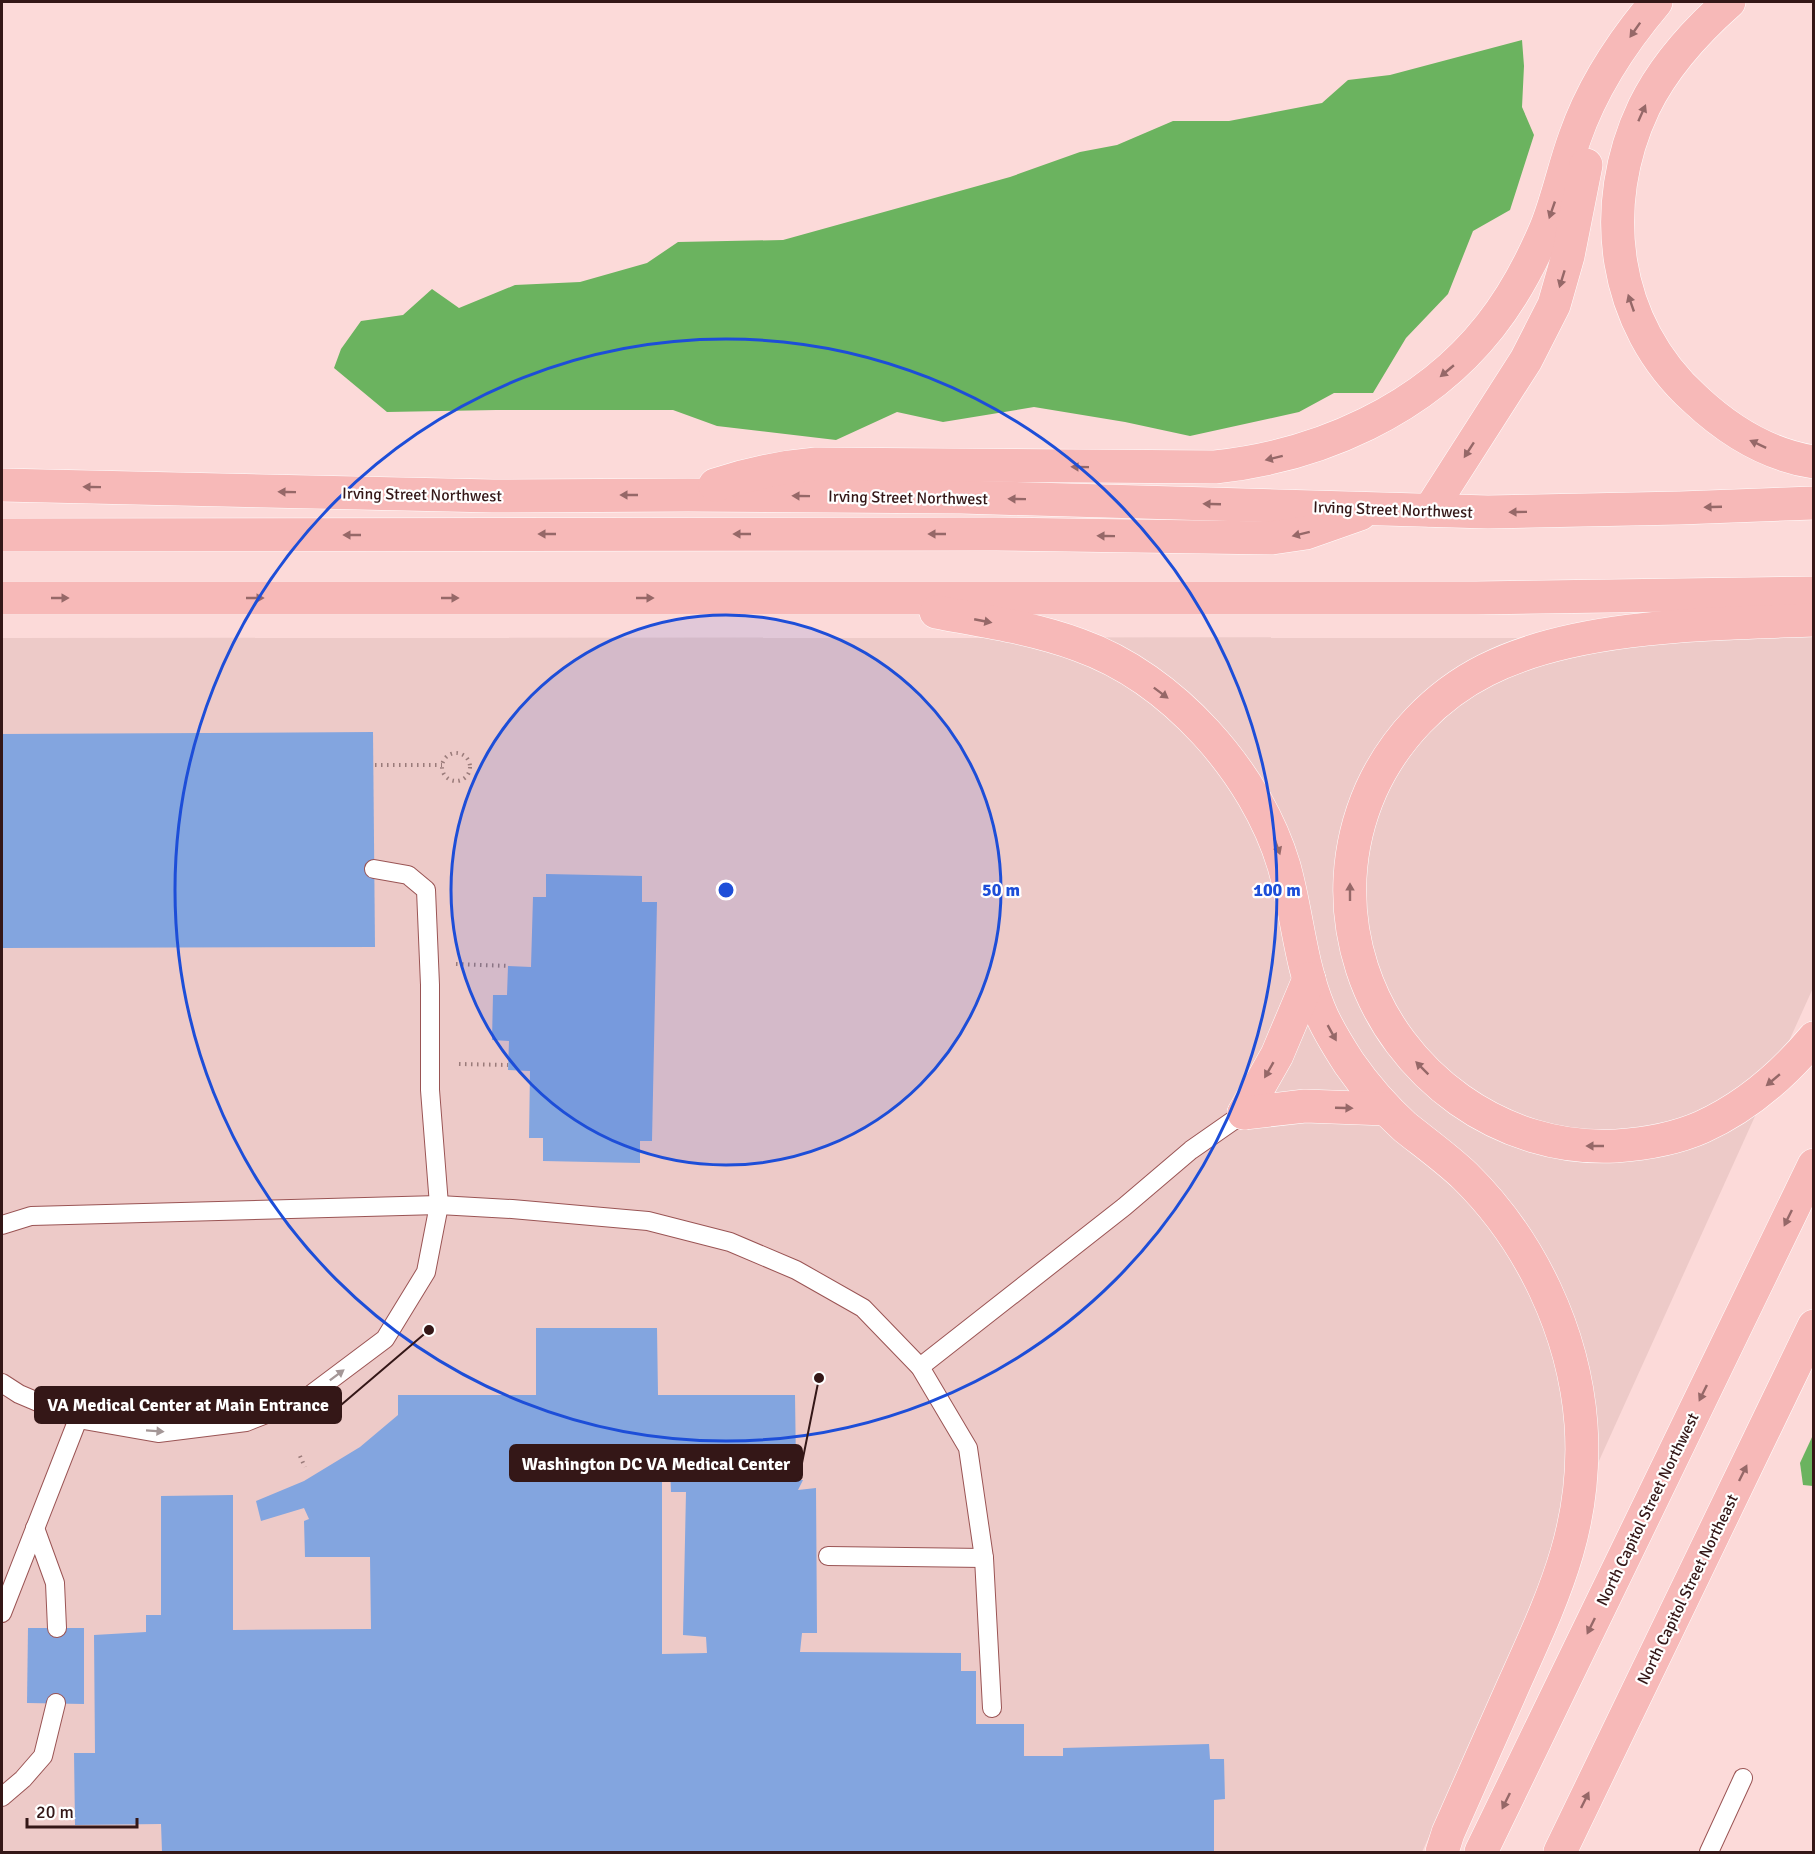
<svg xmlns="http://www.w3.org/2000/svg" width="1815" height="1854" font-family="Signika,sans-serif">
	<rect width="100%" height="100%" fill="#fcdad9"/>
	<path fill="#edcac8" d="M1813 637V988L1422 1852H2V638Z"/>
	<g fill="#6bb35f">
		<path d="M1522 40 1524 66 1522 107 1534 135 1510 210 1473 231 1448 294 1406 338 1373 393H1334L1299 412 1190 436 1125 422 1034 407 943 422 897 412 836 440 717 426 673 410H496L387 412 334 368 341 349 361 321 403 315 432 289 459 308 515 285 580 282 647 263 678 242 783 240 1010 177 1080 152 1117 145 1173 121H1229L1322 103 1348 80 1390 75Z"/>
		<path d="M1813 1435V1486L1803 1485 1800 1463Z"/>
	</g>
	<g fill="#83a5df" fill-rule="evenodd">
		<path d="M373 732 375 947 2 948V734Z"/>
		<path d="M546 874 642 876V902H657L652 1141H640V1163L543 1161V1138H529L530 1071 508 1070 509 1041 492 1040 493 995H507L508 966 531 967 533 897H546Z"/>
		<path d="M536 1328H657L658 1395H795L796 1467 696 1466V1479L803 1480 798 1490 816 1488 817 1633H802L800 1652 961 1653V1671H976V1724H1024V1756H1063V1748L1209 1744 1210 1759H1224L1225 1799 1214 1800V1852H162L161 1824 75 1825 74 1753H95L94 1635 146 1632V1615H161V1496L233 1495V1630L371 1629 370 1557H305L304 1521 309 1519 304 1508 261 1521 256 1501 304 1481 360 1447 398 1415V1395H536ZM662 1467H670L671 1492H686L683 1635 706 1637 707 1653 662 1654Z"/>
		<path d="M28 1628H84V1704L27 1703Z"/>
	</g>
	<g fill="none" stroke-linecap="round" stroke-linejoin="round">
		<defs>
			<g id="service">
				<path d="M2 1225 31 1216 439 1205 512 1209 648 1221 730 1242 796 1270 863 1308 920 1367 968 1448 984 1558 992 1708"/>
				<path d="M920 1367 1124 1207 1191 1150 1244 1113"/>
				<path d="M2 1383 19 1394 78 1419 158 1433 246 1422 305 1399 385 1339 426 1272 439 1205 430 1090V985L426 890 408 875 374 869"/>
				<path d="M35 1528 55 1583 57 1628"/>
				<path d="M828 1556 984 1558"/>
				<path d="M2 1613 78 1419"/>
				<path d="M2 1797 23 1779 43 1756 56 1703"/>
				<path d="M1709 1852 1743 1778"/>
			</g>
			<g id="primary">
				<path d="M1729 2C1695 32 1664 66 1644 107 1597 206 1612 324 1695 399 1728 430 1768 455 1814 462"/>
				<path d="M2 485 493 496 688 495 961 497 1488 512 1680 508 1814 503"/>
				<path d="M715 485C748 474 781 467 816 464L1215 467C1319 456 1424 410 1490 326 1513 297 1532 261 1546 228 1558 198 1564 167 1575 137 1592 88 1623 41 1656 2"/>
				<path d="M1430 510 1526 360 1554 305 1568 256 1586 165"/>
				<path d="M2 535 996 534 1272 538 1306 533 1360 514"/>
				<path d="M2 598H1476L1814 593"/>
				<path d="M936 612C984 621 1033 628 1079 645 1172 678 1256 772 1284 866 1297 912 1300 963 1319 1009 1326 1027 1338 1046 1349 1063 1365 1086 1384 1108 1405 1127 1425 1143 1446 1158 1465 1176 1531 1241 1574 1332 1581 1424 1588 1525 1554 1595 1514 1684 1492 1734 1470 1783 1448 1833L1442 1852"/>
				<path d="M1814 620C1712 624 1577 624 1486 670 1436 695 1394 739 1371 790 1346 847 1343 909 1362 968 1397 1076 1502 1152 1616 1146 1645 1144 1675 1139 1702 1127 1746 1107 1783 1075 1814 1038"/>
				<path d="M1244 1113 1277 1055 1309 979"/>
				<path d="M1244 1113 1305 1106 1386 1109"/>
				<path d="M1481 1852 1814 1165"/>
				<path d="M1560 1852 1814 1326"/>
			</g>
		</defs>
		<use href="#service" stroke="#9a5454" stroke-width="20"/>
		<use href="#primary" stroke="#fff" stroke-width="34"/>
		<g stroke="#9a7b7a" stroke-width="4" stroke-dasharray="1.5 4.5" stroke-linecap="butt">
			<circle cx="456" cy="767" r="14"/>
			<path d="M375 765H442"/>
			<path d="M456 964 509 966"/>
			<path d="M459 1064 508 1065"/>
			<path d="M300 1456 305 1467"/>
		</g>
		<use href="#service" stroke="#fff" stroke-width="18"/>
		<use href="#primary" stroke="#f7b9b8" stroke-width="33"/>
	</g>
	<defs><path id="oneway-solid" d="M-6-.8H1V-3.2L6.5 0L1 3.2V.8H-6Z" transform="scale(1.5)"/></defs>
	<g fill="#966868">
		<use href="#oneway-solid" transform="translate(1635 30) rotate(125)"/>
		<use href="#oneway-solid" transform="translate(1642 113) rotate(-66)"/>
		<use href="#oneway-solid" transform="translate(1552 210) rotate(109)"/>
		<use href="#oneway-solid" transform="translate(1562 279) rotate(107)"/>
		<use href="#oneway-solid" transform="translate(1631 303) rotate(-109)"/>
		<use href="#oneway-solid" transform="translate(1447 371) rotate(140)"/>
		<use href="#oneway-solid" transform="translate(1758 444) rotate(-155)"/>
		<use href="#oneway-solid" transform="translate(1469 450) rotate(123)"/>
		<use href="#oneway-solid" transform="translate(1274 458) rotate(166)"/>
		<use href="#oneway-solid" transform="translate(1080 467) rotate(-179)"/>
		<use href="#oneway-solid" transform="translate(92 487) rotate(-179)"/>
		<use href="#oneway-solid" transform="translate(287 492) rotate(-179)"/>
		<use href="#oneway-solid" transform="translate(629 495) rotate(180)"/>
		<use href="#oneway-solid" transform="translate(801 496) rotate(-179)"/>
		<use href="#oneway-solid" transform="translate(1017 499) rotate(-179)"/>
		<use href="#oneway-solid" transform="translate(1212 504) rotate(-178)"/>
		<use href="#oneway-solid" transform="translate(1713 507) rotate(178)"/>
		<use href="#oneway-solid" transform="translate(1518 512) rotate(179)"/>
		<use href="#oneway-solid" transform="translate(547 534) rotate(180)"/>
		<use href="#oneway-solid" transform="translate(742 534) rotate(180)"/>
		<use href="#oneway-solid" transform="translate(937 534) rotate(180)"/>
		<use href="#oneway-solid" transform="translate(1301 534) rotate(166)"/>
		<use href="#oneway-solid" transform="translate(352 535) rotate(180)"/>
		<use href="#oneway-solid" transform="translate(1106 536) rotate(-179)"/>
		<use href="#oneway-solid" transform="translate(60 598)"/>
		<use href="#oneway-solid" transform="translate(255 598)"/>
		<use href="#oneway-solid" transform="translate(450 598)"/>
		<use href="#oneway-solid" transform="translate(645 598)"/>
		<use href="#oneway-solid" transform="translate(983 621) rotate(11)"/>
		<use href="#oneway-solid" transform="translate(1161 693) rotate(37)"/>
		<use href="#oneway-solid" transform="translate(1277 846) rotate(70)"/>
		<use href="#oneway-solid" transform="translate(1350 892) rotate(-90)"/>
		<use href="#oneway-solid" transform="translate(1332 1033) rotate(61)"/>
		<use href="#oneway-solid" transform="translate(1422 1068) rotate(-135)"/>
		<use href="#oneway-solid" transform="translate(1269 1070) rotate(120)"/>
		<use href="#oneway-solid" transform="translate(1773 1080) rotate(140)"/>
		<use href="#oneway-solid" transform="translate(1344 1108) rotate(2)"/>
		<use href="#oneway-solid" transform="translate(1595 1146) rotate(-180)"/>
		<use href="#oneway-solid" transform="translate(1788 1218) rotate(116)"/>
		<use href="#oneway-solid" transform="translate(1703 1393) rotate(116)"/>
		<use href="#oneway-solid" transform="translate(1743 1473) rotate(-64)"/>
		<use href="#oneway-solid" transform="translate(1591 1626) rotate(116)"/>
		<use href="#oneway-solid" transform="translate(1585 1800) rotate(-64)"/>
		<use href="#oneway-solid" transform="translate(1506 1801) rotate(116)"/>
	</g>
	<g fill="#a49797">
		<use href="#oneway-solid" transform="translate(337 1375) rotate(-37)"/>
		<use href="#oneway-solid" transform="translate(155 1431) rotate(4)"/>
	</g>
	<circle cx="726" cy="890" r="275" fill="#1d4ed8" fill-opacity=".12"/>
	<g fill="none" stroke="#1d4ed8" stroke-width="3">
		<circle cx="726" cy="890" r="275"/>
		<circle cx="726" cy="890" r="551"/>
	</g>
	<g text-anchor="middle" stroke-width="4.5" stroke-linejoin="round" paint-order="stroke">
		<g font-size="16" fill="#341717" stroke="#fff">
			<text transform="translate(422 494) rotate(1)" y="6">Irving Street Northwest</text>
			<text transform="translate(908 497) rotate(1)" y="6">Irving Street Northwest</text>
			<text transform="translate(1393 509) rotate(2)" y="6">Irving Street Northwest</text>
			<text transform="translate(1647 1509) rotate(-64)" y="6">North Capitol Street Northwest</text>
			<text transform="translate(1687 1589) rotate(-64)" y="6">North Capitol Street Northeast</text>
		</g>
	</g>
	<circle cx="726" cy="890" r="9" fill="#1d4ed8" stroke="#fff" stroke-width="3"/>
	<g font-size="18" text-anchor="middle" font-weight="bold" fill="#1d4ed8" stroke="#fff" stroke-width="4.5" stroke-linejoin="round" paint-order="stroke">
		<text x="1001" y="896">50 m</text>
		<text x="1277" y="896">100 m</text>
	</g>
	<path fill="none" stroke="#341717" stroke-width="2" d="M429 1330L341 1405M819 1378L802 1463"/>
	<g fill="#341717" stroke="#fff" stroke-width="2">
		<circle cx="429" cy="1330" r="6"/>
		<circle cx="819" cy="1378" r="6"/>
	</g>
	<g fill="#341717" stroke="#341717" stroke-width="2">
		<rect x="35" y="1387" width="306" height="36" rx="6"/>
		<rect x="510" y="1445" width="292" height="36" rx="6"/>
	</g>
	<g font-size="18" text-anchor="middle" font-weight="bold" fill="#fff">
		<text x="188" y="1411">VA Medical Center at Main Entrance</text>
		<text x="656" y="1470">Washington DC VA Medical Center</text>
	</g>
	<rect width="1815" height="1854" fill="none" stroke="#341717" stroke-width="6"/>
	<path d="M27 1818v9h110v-9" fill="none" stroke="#341717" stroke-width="3"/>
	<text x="36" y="1818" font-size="18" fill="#341717" stroke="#ffffff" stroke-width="4.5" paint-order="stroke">20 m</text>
</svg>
